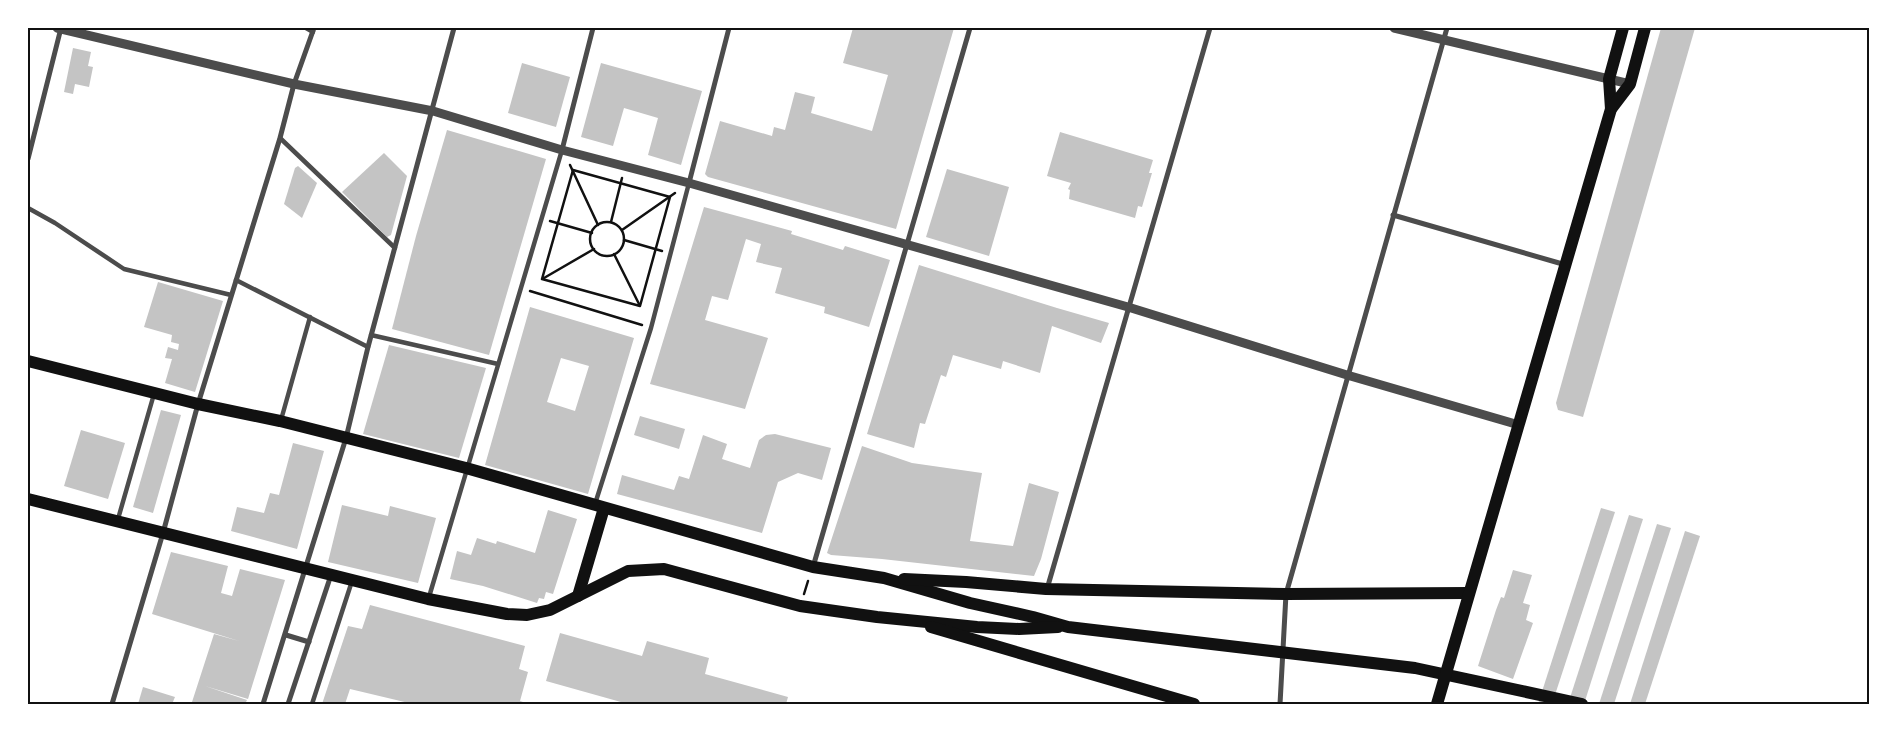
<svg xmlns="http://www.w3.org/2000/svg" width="1897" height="732" font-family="'Zilla Slab',serif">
	<rect width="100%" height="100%" fill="#fff"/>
	<g fill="#c4c4c4" fill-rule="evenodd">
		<path d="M853 28H954L896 229 708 177 705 174 720 121 772 136 774 127 785 130 795 92 815 97 811 113 872 131 888 75 843 63Z"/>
		<path d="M1661 28H1695L1583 417 1558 410 1556 403Z"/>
		<path d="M73 48 91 52 88 66 93 67 89 87 75 84 73 94 64 92Z"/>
		<path d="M522 63 570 77 556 127 508 113Z"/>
		<path d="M601 63 702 91 681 165 648 155 658 118 624 108 613 146 581 137Z"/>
		<path d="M447 130 546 159 489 355 392 329 416 236Z"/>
		<path d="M1060 132 1153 160 1149 173H1152L1142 207 1138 206 1135 218 1069 199 1070 190 1068 189 1071 183 1047 176Z"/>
		<path d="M384 153 407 176 391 235 387 237 342 192Z"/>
		<path d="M298 166 317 183 302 218 284 204 295 168Z"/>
		<path d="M947 169 1009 187 989 256 926 237Z"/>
		<path d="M704 207 792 231 791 234 843 250 845 246 890 260 869 327 824 313 825 307 775 293 782 268 756 262 761 244 746 239 728 300 712 296 705 320 768 338 745 409 650 384Z"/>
		<path d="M919 265 1057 308 1109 323 1101 343 1052 326 1040 373 1003 361 1001 369 953 355 946 377 941 375 925 424 920 423 914 448 867 434Z"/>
		<path d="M158 282 223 301 195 392 165 383 172 359 165 358 168 347 178 350 179 344 171 342 172 335 144 327Z"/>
		<path d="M530 307 634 338 588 494 485 465ZM561 358 589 366 575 411 547 402Z"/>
		<path d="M389 345 486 368 459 458 363 434Z"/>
		<path d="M161 410 181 415 153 513 133 507Z"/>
		<path d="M640 416 685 429 679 449 634 435Z"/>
		<path d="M81 430 125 443 108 499 64 486Z"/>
		<path d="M775 434 831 448 822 480 798 473 778 482 762 533 617 494 622 475 674 490 679 476 689 479 703 435 727 444 722 459 750 468 759 440 766 435Z"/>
		<path d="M293 443 324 451 297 549 231 531 237 507 264 513 270 493 279 495Z"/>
		<path d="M862 446 912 463 982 473 970 541 1013 546 1029 483 1059 492 1041 559 1034 576 882 559 831 555 827 553Z"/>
		<path d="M342 505 388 516 390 506 436 518 418 583 328 562Z"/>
		<path d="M1601 508 1615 512 1552 704H1538Z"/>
		<path d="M548 510 577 519 553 594 546 592 544 599 539 598 537 603 483 586 450 579 457 551 471 555 477 538 496 544 497 541 535 553Z"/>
		<path d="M1629 515 1643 519 1584 704H1568Z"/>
		<path d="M1657 524 1671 528 1614 704H1599Z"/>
		<path d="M1685 531 1700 536 1645 704H1630Z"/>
		<path d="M171 552 228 566 221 593 232 596 240 569 285 580 248 699 205 686 247 700 245 704H201L192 702 214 634 239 641 152 614Z"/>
		<path d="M1513 570 1532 575 1523 603 1530 605 1526 620 1533 623 1513 679 1478 666 1496 610 1501 597 1504 598Z"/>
		<path d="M370 605 525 646 519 669 528 672 520 701 529 704H413L350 689 345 704H322L348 626 362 629Z"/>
		<path d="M560 633 642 656 647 641 709 658 705 674 788 697 786 704H628L546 681Z"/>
		<path d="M143 687 175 697 172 704H138Z"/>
	</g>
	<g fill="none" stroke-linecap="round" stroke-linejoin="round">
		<g stroke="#111" stroke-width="2.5">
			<path d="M570 165 598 225"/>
			<path d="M573 170 670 197 640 306 542 279Z"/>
			<path d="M550 221 592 233"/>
			<path d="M611 222 622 178"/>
			<circle cx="607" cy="239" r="17"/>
			<path d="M622 230 675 193"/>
			<path d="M624 240 662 251"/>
			<path d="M614 254 639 304"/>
			<path d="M544 278 594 249"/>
			<path d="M530 291 642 325"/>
			<path d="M804 594 808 581"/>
		</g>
		<g stroke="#4c4c4c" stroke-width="4.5">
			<path d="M306 28 313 32"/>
			<path d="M280 138 395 248"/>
			<path d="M28 208 55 223 124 269 231 295"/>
			<path d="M236 280 368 347"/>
			<path d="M371 335 498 364"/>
			<path d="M281 420 310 317"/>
			<path d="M595 504 651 328 689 183"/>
			<path d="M118 519 154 394"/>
			<path d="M429 597 562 150"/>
			<path d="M312 704 352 581"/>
		</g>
		<g stroke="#4c4c4c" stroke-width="5">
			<path d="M562 150 593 28"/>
			<path d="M28 159 61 28"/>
			<path d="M689 183 729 28"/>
			<path d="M1393 215 1566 265"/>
			<path d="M813 567 970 28"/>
			<path d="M1047 589 1210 28"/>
			<path d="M286 635 309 642"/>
			<path d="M112 704 163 533 198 404 280 138 294 84 314 28"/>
			<path d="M263 704 346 438 368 347 454 28"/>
			<path d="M288 704 331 575"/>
			<path d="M1280 704 1286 594 1447 28"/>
		</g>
		<g stroke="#4c4c4c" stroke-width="9">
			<path d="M57 28 294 84 433 111 562 150 689 183 1128 307 1347 375 1519 425"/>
			<path d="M1394 28 1630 84"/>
		</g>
		<g stroke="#111" stroke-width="12">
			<path d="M1611 109 1609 79 1623 28"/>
			<path d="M28 361 198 404 280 421 466 468 813 567 884 578 970 603 1033 617 1068 627 1415 668 1582 704"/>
			<path d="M28 499 428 599 507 614 527 615 550 610 628 571 664 569 800 606 877 617 977 627 1019 629 1058 627"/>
			<path d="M904 579 966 582 1046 589 1286 594 1469 593"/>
			<path d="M578 596 604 508"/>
			<path d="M931 627 1194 704"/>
			<path d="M1437 704 1611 109 1630 84 1645 28"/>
		</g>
	</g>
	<rect width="1897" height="732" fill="none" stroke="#ffffff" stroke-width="58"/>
	<rect x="29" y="29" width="1839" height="674" fill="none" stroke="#111" stroke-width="2"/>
</svg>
